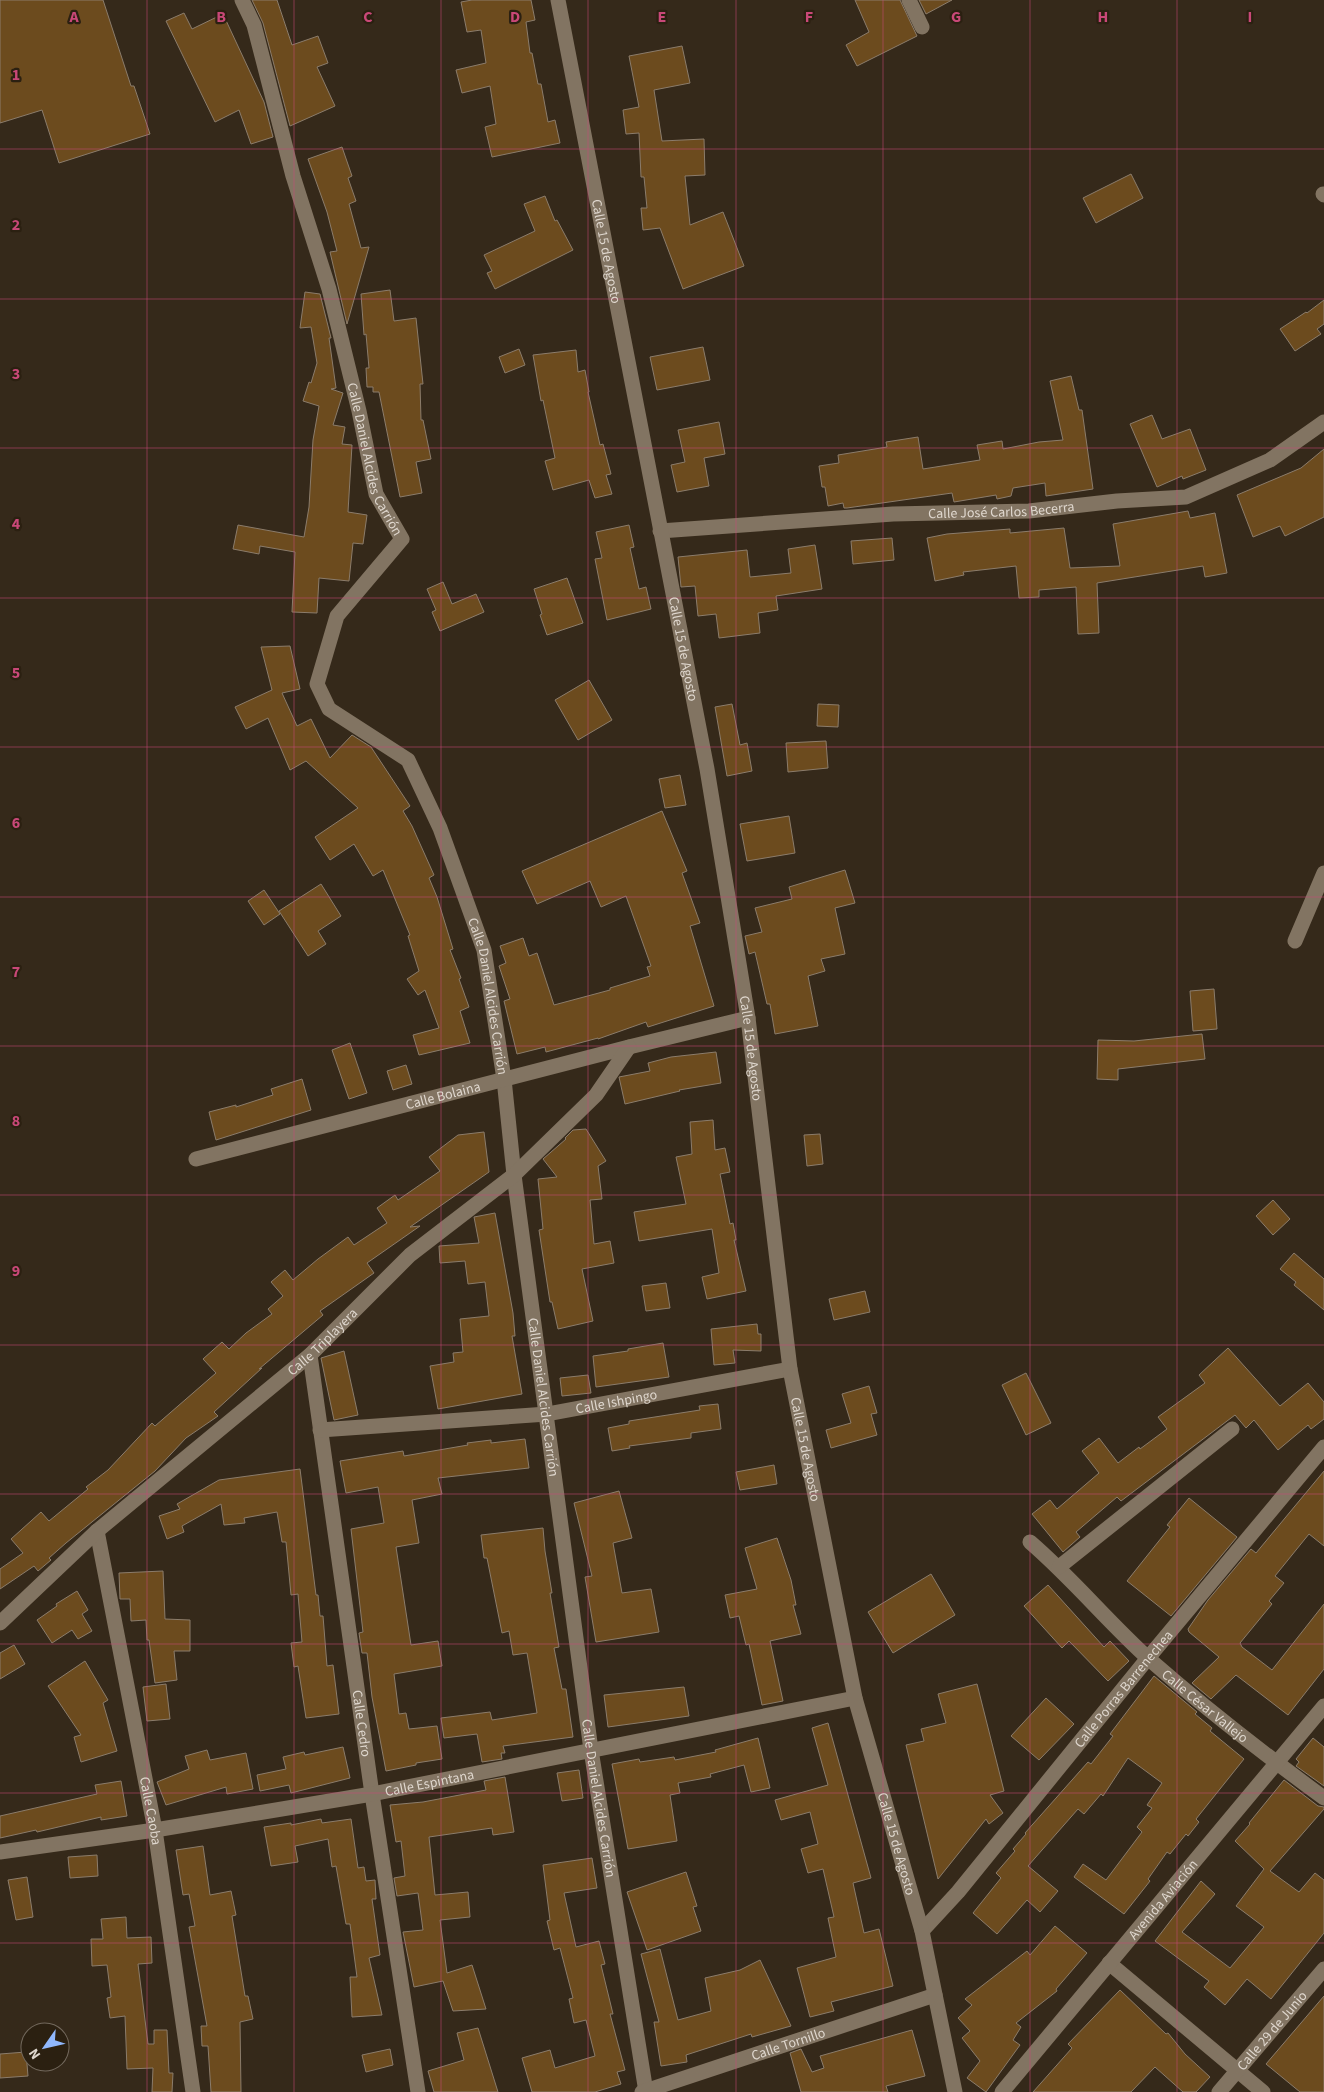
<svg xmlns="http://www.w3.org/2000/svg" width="1324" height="2092" font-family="'Source Sans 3',sans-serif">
	<rect width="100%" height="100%" fill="#35291a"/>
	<g fill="#6c4b1e" stroke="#8b7c6b">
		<path d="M0 0H103L131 86H134L150 134 59 163 42 110 0 123Z"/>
		<path d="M252 0H277L292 45 318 36 328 63 317 67 335 106 290 126 263 23Z"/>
		<path d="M472 0H531L535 20 526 22 530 53H532L538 84H541L548 122 555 120 560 143 492 157 485 127 496 124 490 86 462 93 456 70 486 63 481 30 467 32 461 2Z"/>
		<path d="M855 0H900L917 36 857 66 846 45 869 32Z"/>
		<path d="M919 0H952L926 14Z"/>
		<path d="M184 13 192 29 223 14 264 102 273 137 251 144 239 110 215 122 166 21Z"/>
		<path d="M682 46 690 83 654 90 662 141 704 139 705 175 685 176 690 225 723 212 744 266 683 289 660 228 643 230 641 208H647L644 177H641L639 133 626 134 623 110 639 107 629 56Z"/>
		<path d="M342 147 352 176 348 178 356 201 349 204 361 248 369 247 347 324 330 252 337 251 327 212 308 159Z"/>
		<path d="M1131 174 1143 198 1096 223 1083 198Z"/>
		<path d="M545 196 555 221 557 220 573 250 495 289 487 273 492 271 484 255 535 231 524 204Z"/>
		<path d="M390 290 394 321 416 318 423 384H420L421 420H423L431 459 416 462 422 493 400 497 379 392H373V387H367L366 368H369L366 334 364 335 361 294Z"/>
		<path d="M305 292 320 294 331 338H329L336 388 331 389 343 393 333 425 345 427 342 444 352 445 348 512 367 515 363 544 353 543 349 581 319 578 317 613 292 612 295 552 260 546 259 554 233 549 238 525 304 537 309 507 313 440 319 406 303 401 309 382 311 383 317 363 311 327 300 328Z"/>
		<path d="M1324 300V324L1317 329 1321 334 1295 351 1280 329 1306 312 1307 313Z"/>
		<path d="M703 347 710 380 657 390 650 357Z"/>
		<path d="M519 349 525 365 505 373 499 357Z"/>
		<path d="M576 350 578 372 585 370 589 392H588L600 445 603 444 611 474 606 475 612 494 595 498 589 480 553 490 545 461 555 458 543 400 541 401 533 355Z"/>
		<path d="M1071 376 1079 410H1082L1093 489 1046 496 1045 483 1013 488 1011 496 997 499 996 495 954 502 952 493 847 508H844L843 503 828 506 825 487H822L819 466 839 463 838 455 887 447 886 442 918 437 923 469 980 460 977 445 1002 441 1003 449 1039 442 1063 440 1050 381Z"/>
		<path d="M1152 415 1162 439 1190 429 1206 470 1183 479 1182 476 1157 487 1130 424Z"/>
		<path d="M719 422 725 454 704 458 709 486 677 492 671 465 685 462 678 430Z"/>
		<path d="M1324 449V517L1285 536 1280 526 1253 537 1237 495 1301 468Z"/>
		<path d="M1188 511 1190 518 1215 513 1227 573 1205 577 1203 566 1097 583 1099 633 1078 634 1076 587 1039 590V597L1019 598 1016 566 963 572 964 575 935 581 927 538 947 534 1010 529V533L1064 528 1070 568 1120 566 1113 524Z"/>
		<path d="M629 525 634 547 630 548 639 589 646 587 651 609 607 620 595 559 602 558 596 532Z"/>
		<path d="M892 538 894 560 853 564 851 541Z"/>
		<path d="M815 545 822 589 776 596 778 610 758 613 760 633 719 638 716 614 698 616 695 586 681 587 678 557 747 550 750 577 791 573 788 549Z"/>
		<path d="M567 578 583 623 547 635 540 615 542 614 534 589Z"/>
		<path d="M443 582 452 604 476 594 484 612 440 631 432 612 436 610 427 589Z"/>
		<path d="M290 646 300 689 282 693 297 726 311 719 330 758 352 735 371 747 410 806 403 811 412 826 434 875 429 878 437 897 453 949 450 950 461 978 459 979 469 1007 460 1011 470 1043 419 1055 413 1035 439 1028 425 990 418 995 407 979 419 971 408 936 410 935 383 870 373 876 354 844 330 860 315 837 358 808 306 761 290 770 268 718 246 729 235 707 272 690 261 647Z"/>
		<path d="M589 680 612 720 578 740 555 700Z"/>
		<path d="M732 704 740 745 747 743 752 771 727 776 715 707Z"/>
		<path d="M818 704 839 705 838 727 817 726Z"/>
		<path d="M826 741 828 768 788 772 786 743Z"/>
		<path d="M680 775 686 805 665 808 659 779Z"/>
		<path d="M662 811 687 871 682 873 700 923 690 926 714 1006 648 1027 646 1022 598 1039V1038L546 1052 545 1047 517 1054 504 1001 510 999 499 966 506 963 500 946 523 938 529 956 537 953 554 1005 610 990V988L650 976 647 967 651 966 626 896 601 907 590 881 537 904 522 871Z"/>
		<path d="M789 816 795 853 747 861 740 824Z"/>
		<path d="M845 870 855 903 835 908 845 954 821 959 825 971 808 976 818 1026 775 1034 770 1004H767L755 952 749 954 745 936 762 932 755 908 792 899 789 887Z"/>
		<path d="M321 884 341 916 318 931 326 944 308 956 279 911Z"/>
		<path d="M264 890 280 914 264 925 248 901Z"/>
		<path d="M1214 989 1217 1029 1193 1031 1190 991Z"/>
		<path d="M1202 1034 1205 1059 1118 1069V1080L1097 1079 1098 1040 1134 1041Z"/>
		<path d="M350 1043 367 1093 349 1099 332 1050Z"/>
		<path d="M716 1052 721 1083 679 1090 680 1091 625 1104 619 1077 650 1071 648 1063 671 1057Z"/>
		<path d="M406 1065 412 1084 393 1090 387 1071Z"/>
		<path d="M302 1079 311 1110 216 1140 209 1112 236 1105V1107L273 1095 271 1089Z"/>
		<path d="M713 1120 715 1150 725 1148 730 1172 720 1174 730 1224 733 1223 736 1240H734L746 1291 707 1299 702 1277 719 1273 712 1229 639 1241 634 1212 686 1204 676 1157 692 1154 690 1122Z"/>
		<path d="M586 1129 606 1161 598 1166 602 1199 590 1200 594 1244 610 1241 614 1263 582 1269 593 1321 558 1329 552 1302H550L539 1230 543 1229 538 1179 557 1177 543 1159 566 1139 565 1138 573 1130Z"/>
		<path d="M484 1132 489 1172 410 1227 420 1226 367 1263 374 1273 320 1311 323 1315 259 1369 262 1368 214 1412 218 1416 186 1438 155 1471 66 1543 49 1558 51 1560 38 1571 34 1566 0 1589V1569L23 1553 11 1539 41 1512 49 1521 88 1489 86 1487 108 1470 152 1423 155 1426 216 1373 203 1359 222 1342 229 1349 246 1333 272 1314 268 1309 283 1296 271 1282 285 1270 293 1280 318 1259 348 1237 354 1245 387 1223 377 1208 395 1195 398 1200 440 1171 429 1157 458 1135Z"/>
		<path d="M820 1134 823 1164 807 1166 804 1135Z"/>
		<path d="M1273 1200 1290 1219 1273 1235 1256 1216Z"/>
		<path d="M495 1213 513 1313 515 1336H512L522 1394 438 1409 430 1366 454 1362 453 1353 463 1352 460 1319 489 1316 485 1282 468 1284 465 1261 440 1263 439 1246 479 1243 474 1217Z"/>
		<path d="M1294 1253 1324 1279V1310L1294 1285 1296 1282 1280 1269Z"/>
		<path d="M666 1283 670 1308 646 1311 642 1286Z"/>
		<path d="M865 1291 870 1312 834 1320 829 1299Z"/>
		<path d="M757 1324 758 1334H761V1351L733 1350 735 1363 714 1365 711 1329Z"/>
		<path d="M663 1343 669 1377 596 1387 593 1356 628 1351V1349Z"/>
		<path d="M1228 1348 1280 1406 1308 1383 1324 1402V1419L1311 1429 1308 1425 1278 1450 1254 1420 1246 1428 1235 1415 1121 1501 1117 1497 1076 1532 1080 1537 1063 1552 1032 1514 1050 1500 1057 1509 1099 1473 1082 1451 1099 1438 1118 1463 1139 1447 1140 1449 1167 1429 1158 1417 1205 1383 1199 1375Z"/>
		<path d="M344 1351 358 1415 334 1420 321 1358Z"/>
		<path d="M1026 1373 1051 1423 1026 1435 1002 1385Z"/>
		<path d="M588 1375 591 1393 562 1396 560 1378Z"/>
		<path d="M869 1386 877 1413 871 1414 877 1435 831 1448 826 1430 851 1423 842 1394Z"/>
		<path d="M718 1404 721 1429 691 1433V1438L629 1446 630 1448 612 1451 608 1428 629 1424V1421L700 1410 699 1406Z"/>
		<path d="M525 1439 529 1468 438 1478 442 1494 412 1500 419 1543 396 1547 411 1645 438 1641 442 1666 394 1674 399 1714 406 1713 409 1729 437 1726 442 1759 416 1763V1765L386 1771 372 1697 367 1653H362L360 1640 359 1633 363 1632 351 1529 384 1523 378 1487 346 1493 340 1461 403 1451 404 1456 468 1445 467 1443 491 1440V1443Z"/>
		<path d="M774 1465 777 1484 740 1490 736 1472Z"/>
		<path d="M300 1469 316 1595H318L320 1616H323L327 1666 333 1665 339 1714 306 1718 298 1666 294 1667 291 1643 302 1642 298 1594 291 1595 286 1542H282L277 1512 244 1518 245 1523 224 1525 221 1504 182 1526 184 1532 167 1539 159 1516 180 1509 177 1504 219 1480Z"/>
		<path d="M1324 1471V1546L1309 1534 1275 1576 1284 1583 1269 1601 1272 1604 1240 1643 1242 1647 1272 1670 1324 1604V1669L1288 1715 1236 1675 1211 1699 1192 1683 1219 1657 1189 1632 1188 1629 1208 1600 1251 1549 1256 1553Z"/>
		<path d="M619 1491 632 1538 613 1543 622 1593 651 1589 659 1632 596 1642 585 1577 592 1576 574 1503Z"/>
		<path d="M1189 1498 1237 1537 1171 1616 1127 1581 1170 1527 1167 1525Z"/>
		<path d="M543 1528 545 1551 552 1593H550L559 1647 554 1648 562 1689H566L573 1737 503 1746 505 1753H501L502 1759 482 1762 477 1734 444 1738 441 1718 490 1712 492 1720 537 1713 527 1653 513 1655 509 1631 502 1633 487 1558H484L481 1535Z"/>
		<path d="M777 1538 791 1580 796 1605H793L801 1634 770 1641 783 1701 762 1705 749 1644 746 1645 739 1616 730 1618 725 1595 757 1589 745 1548Z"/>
		<path d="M163 1571 165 1619 190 1620V1651H174L177 1680 155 1683 149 1640H147L146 1620 131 1621 130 1599H120L119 1573Z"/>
		<path d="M931 1574 955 1615 893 1653 868 1612Z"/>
		<path d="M1048 1585 1104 1647 1110 1641 1129 1661 1108 1681 1069 1641 1062 1648 1024 1606Z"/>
		<path d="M77 1591 88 1610 82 1614 92 1631 78 1639 72 1630 52 1643 37 1620 57 1606 56 1604Z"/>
		<path d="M14 1645 25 1664 0 1679V1653Z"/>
		<path d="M85 1661 108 1700 103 1703 117 1751 81 1762 74 1737 81 1735 48 1686Z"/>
		<path d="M1154 1676 1197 1712 1195 1714 1212 1728 1210 1731 1244 1759 1196 1819 1199 1822 1188 1836 1186 1834 1170 1854 1167 1852 1148 1879 1150 1881 1124 1914 1074 1877 1083 1864 1106 1880 1142 1832 1137 1827 1152 1808 1147 1805 1162 1783 1128 1758 1103 1796 1101 1794 1084 1814 1078 1809 1028 1866 1058 1891 1040 1912 1027 1900 997 1934 973 1913 1001 1878 996 1873 1015 1851 1013 1849 1026 1834 1025 1833 1088 1762 1091 1764 1113 1736 1110 1734Z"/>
		<path d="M166 1684 170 1719 147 1721 143 1687Z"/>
		<path d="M977 1684 1004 1791 990 1795 1003 1813 989 1824 986 1819 938 1879 906 1745 924 1741 921 1729 946 1723 938 1694Z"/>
		<path d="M684 1687 689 1716 608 1727 604 1695Z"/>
		<path d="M1046 1698 1074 1724 1039 1760 1011 1736Z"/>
		<path d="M828 1723 871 1878 853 1883 864 1933 879 1929 893 1986 831 2002 834 2011 810 2017 797 1968 836 1957 828 1918 834 1917 823 1869 808 1873 801 1849 818 1844 810 1812 781 1820 775 1800 828 1785 812 1728Z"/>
		<path d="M758 1738 770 1788 751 1792 744 1765 710 1774 711 1777 678 1783 680 1793 670 1795 677 1841 628 1849 612 1764 639 1759 640 1762 674 1757 675 1760 716 1752 715 1750Z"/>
		<path d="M1313 1738 1324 1747V1786L1296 1766 1299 1762 1296 1759Z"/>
		<path d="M343 1747 350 1778 291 1793 289 1785 260 1791 257 1775 286 1769 283 1757 304 1752 305 1755Z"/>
		<path d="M207 1750 210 1760 246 1753 253 1789 227 1794 226 1787 166 1805 157 1782 189 1769 185 1756Z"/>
		<path d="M579 1770 583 1798 562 1801 557 1773Z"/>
		<path d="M505 1777 514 1832 493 1835 492 1828 429 1837 435 1895 468 1892 470 1917 440 1920 447 1973 472 1965 486 2009 453 2011 443 1981 414 1987 403 1932 423 1930 418 1893 397 1896 394 1878 405 1876 401 1841 396 1842 390 1805 423 1802 486 1790 484 1781Z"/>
		<path d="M1284 1780 1318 1806 1324 1807V1809L1270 1871 1299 1892 1315 1873 1324 1880V1933L1271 1999 1247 1979 1225 2005 1204 1987 1209 1981 1155 1941 1201 1881 1215 1894 1182 1932 1230 1968 1264 1927 1236 1906 1264 1869 1235 1841 1250 1824 1249 1823Z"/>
		<path d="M121 1781 127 1816 101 1820V1817L37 1832 36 1830 0 1838V1816L97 1794 95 1785Z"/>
		<path d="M321 1819 322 1823 351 1819 358 1868 364 1867 366 1881 375 1880 376 1899H372L380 1955 369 1958 382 2015 352 2017 350 1977H357L350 1924H346L336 1866 332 1867 328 1839 295 1846 298 1862 271 1866 264 1827 291 1823V1825Z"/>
		<path d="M203 1846 210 1895 231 1891 236 1915 232 1916 245 1996H248L253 2019 240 2022 241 2092H211L208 2046H202L201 2026H207L189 1927 195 1926 189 1894 183 1895 176 1850Z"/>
		<path d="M97 1855 98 1876 70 1878 68 1857Z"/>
		<path d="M592 1858 597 1888 564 1893 576 1947 599 1941 605 1964 601 1965 613 2014H610L625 2070 617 2072 621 2084 595 2092H532L522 2058 550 2050 555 2068 595 2056 586 2020 574 2023 569 1999 573 1998 560 1948 554 1950 547 1921 550 1920 543 1865Z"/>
		<path d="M686 1872 697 1906 693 1907 701 1931 647 1950 627 1892Z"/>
		<path d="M27 1877 33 1917 16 1920 8 1880Z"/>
		<path d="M126 1917 127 1938 151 1937 152 1963 138 1964 148 2044H154V2030H167L169 2073H173L172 2092H152L153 2068 127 2069 125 2016 110 2018 107 1998 111 1997 107 1965 92 1966 91 1939H103L101 1919Z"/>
		<path d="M1055 1926 1087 1953 1056 1989 1057 1991 1016 2023 1021 2027 1013 2040 1020 2045 986 2092 967 2078 980 2061 962 2038 970 2031 958 2018 972 2005 965 1999 1027 1951 1030 1955Z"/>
		<path d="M660 1949 678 2020 711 2011 705 1978 740 1970 760 1960 791 2026 752 2037 751 2034 686 2055 687 2062 661 2066 654 2022H659L641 1954Z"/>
		<path d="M1120 1990 1166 2034 1168 2033 1185 2054 1210 2077 1196 2092H1183L1155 2067 1131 2092H1033L1072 2048 1068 2044Z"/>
		<path d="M1324 1996V2092H1300L1266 2064Z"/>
		<path d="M478 2028 498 2092H434L428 2071 464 2060 457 2033Z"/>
		<path d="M912 2030 925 2076 886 2086 888 2092H801L790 2053 801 2049 812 2072 824 2068 820 2056Z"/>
		<path d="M390 2049 393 2065 366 2072 362 2055Z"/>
		<path d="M26 2052 28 2076 0 2078V2054Z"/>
	</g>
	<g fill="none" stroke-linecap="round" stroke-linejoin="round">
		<g stroke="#827462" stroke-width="15">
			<path id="s1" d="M242 0 254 25 293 176 329 289 359 411 376 494 402 539 337 616 317 684 329 709 408 760 440 828 484 950 504 1079 514 1175 591 1750 646 2092"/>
			<path d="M909 0 922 27"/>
			<path d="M1323 194 1324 195"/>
			<path id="s2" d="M660 531 893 514 1029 511 1117 501 1186 497 1270 460 1324 422"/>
			<path d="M1295 941 1324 873"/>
			<path id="s3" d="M196 1159 629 1047 748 1018"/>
			<path id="s4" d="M310 1355 372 1794 418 2092"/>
			<path id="s5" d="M320 1430 547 1414 790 1369"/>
			<path id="s6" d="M97 1531 155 1830 193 2092"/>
			<path id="s7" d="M1030 1542C1073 1579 1108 1622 1149 1659 1205 1708 1264 1754 1324 1798"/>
			<path d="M1059 1567 1232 1429"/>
			<path id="s8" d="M0 1623 97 1531 310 1355 410 1255 514 1175 596 1095 629 1047"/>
			<path id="s9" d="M0 1852 155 1830 372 1794 855 1698"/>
			<path id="s10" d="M922 1931 958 1892 1148 1658 1324 1447"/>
			<path d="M1109 1963 1263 2092"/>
			<path id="s11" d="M642 2092 935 1995"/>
			<path id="s12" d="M1002 2092 1324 1706"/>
			<path id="s13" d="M1219 2092 1324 1969"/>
		</g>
		<path stroke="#827462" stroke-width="15" id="s14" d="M558 0 707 769 748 1018 790 1369 855 1698 922 1931 955 2092"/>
	</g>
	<path fill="none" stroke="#c94878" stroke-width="1" stroke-opacity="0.55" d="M147 0V2092M294 0V2092M441 0V2092M588 0V2092M736 0V2092M883 0V2092M1030 0V2092M1177 0V2092M0 149H1324M0 299H1324M0 448H1324M0 598H1324M0 747H1324M0 897H1324M0 1046H1324M0 1195H1324M0 1345H1324M0 1494H1324M0 1644H1324M0 1793H1324M0 1943H1324"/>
	<g text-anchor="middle" stroke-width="4.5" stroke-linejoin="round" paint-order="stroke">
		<g font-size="14" fill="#dfd7ce" stroke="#2b2011">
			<text dy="5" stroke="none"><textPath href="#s14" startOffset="256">Calle 15 de Agosto</textPath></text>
			<text dy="5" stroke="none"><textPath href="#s1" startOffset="479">Calle Daniel Alcides Carrión</textPath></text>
			<text dy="5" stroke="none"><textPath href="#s2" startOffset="342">Calle José Carlos Becerra</textPath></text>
			<text dy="5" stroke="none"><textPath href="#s14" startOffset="661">Calle 15 de Agosto</textPath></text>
			<text dy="5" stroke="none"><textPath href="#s1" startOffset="1109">Calle Daniel Alcides Carrión</textPath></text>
			<text dy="5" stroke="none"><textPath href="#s14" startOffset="1066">Calle 15 de Agosto</textPath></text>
			<text dy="5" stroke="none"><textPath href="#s3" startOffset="255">Calle Bolaina</textPath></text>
			<text dy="5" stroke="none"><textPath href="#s8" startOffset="428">Calle Triplayera</textPath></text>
			<text dy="5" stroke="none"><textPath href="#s1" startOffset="1514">Calle Daniel Alcides Carrión</textPath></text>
			<text dy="5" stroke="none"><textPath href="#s5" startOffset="298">Calle Ishpingo</textPath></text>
			<text dy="5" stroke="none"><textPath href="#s14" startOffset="1471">Calle 15 de Agosto</textPath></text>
			<text dy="5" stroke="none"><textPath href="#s10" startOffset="315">Calle Porras Barrenechea</textPath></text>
			<text dy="5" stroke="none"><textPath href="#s7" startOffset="240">Calle César Vallejo</textPath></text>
			<text dy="5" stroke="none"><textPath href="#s4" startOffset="372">Calle Cedro</textPath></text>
			<text dy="5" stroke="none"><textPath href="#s9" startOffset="435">Calle Espintana</textPath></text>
			<text dy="5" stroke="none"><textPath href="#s1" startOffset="1919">Calle Daniel Alcides Carrión</textPath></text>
			<text dy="5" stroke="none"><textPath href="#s6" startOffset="285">Calle Caoba</textPath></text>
			<text dy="5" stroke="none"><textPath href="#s14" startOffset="1876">Calle 15 de Agosto</textPath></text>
			<text dy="5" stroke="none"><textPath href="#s12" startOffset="251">Avenida Aviación</textPath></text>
			<text dy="5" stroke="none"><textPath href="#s13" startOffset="81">Calle 29 de Junio</textPath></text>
			<text dy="5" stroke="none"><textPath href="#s11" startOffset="154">Calle Tornillo</textPath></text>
		</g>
	</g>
	<g font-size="16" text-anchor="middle" font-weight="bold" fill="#c94878" stroke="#2b2011" stroke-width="4.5" stroke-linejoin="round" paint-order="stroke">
		<text x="74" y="22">A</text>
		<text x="221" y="22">B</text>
		<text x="368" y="22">C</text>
		<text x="515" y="22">D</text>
		<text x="662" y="22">E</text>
		<text x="809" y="22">F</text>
		<text x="956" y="22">G</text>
		<text x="1103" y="22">H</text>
		<text x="1250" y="22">I</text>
		<text x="16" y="80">1</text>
		<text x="16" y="230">2</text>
		<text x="16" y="379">3</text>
		<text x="16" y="529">4</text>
		<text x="16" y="678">5</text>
		<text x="16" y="828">6</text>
		<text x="16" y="977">7</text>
		<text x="16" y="1126">8</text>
		<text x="16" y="1276">9</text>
	</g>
	<g transform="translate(45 2047) rotate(236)"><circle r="24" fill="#2b2011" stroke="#73695d"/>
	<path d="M0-4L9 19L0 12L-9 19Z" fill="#90b8fd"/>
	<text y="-8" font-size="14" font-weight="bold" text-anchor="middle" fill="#dfd7ce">N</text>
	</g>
</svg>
